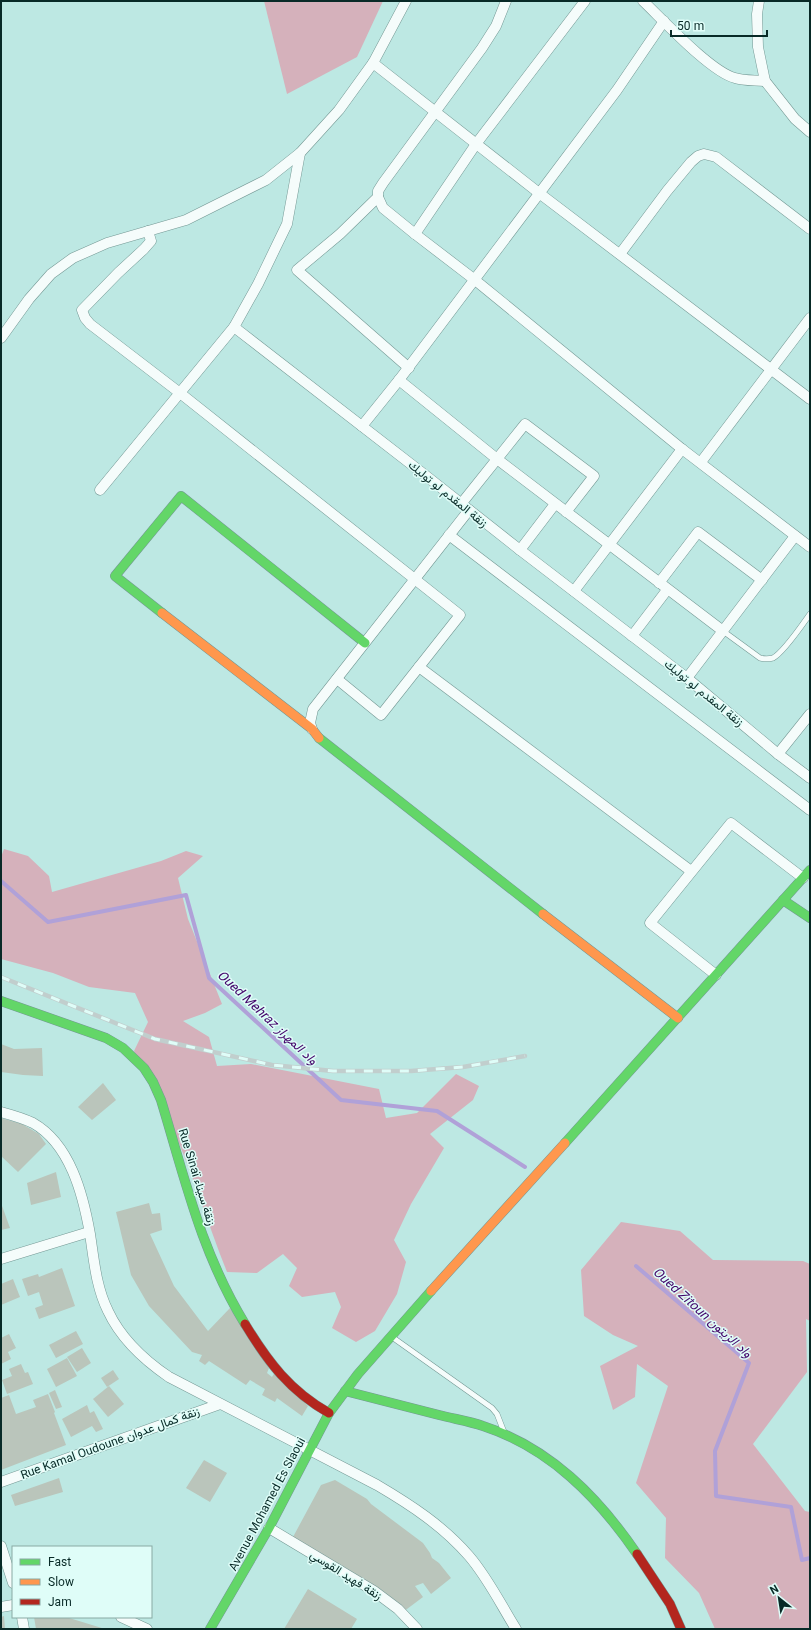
<svg xmlns="http://www.w3.org/2000/svg" width="811" height="1630" font-family="Georgia,Vazirmatn,serif">
	<rect width="100%" height="100%" fill="#bde8e3"/>
	<g fill="#d5b1bb">
		<path d="M264 1H383L357 57 287 94Z"/>
		<path d="M4 849 28 856 49 876 52 892 161 861 186 851 203 856 178 878 188 919 222 1004 205 1013 183 1021 209 1037 217 1066 251 1064 379 1089 386 1118 417 1113 456 1074 479 1086 473 1100 430 1134 444 1148 411 1204 394 1240 406 1262 397 1294 375 1331 356 1342 332 1328 341 1307 335 1292 302 1297 289 1286 297 1268 283 1254 257 1273 227 1272C207 1222 192 1171 170 1122 159 1098 146 1075 134 1051L148 1022 135 993 89 987 53 973 1 959V857Z"/>
		<path d="M621 1222 680 1231 713 1260 803 1261 810 1264V1321L806 1319 807 1372 753 1444 805 1511 810 1512V1629H715L699 1593 665 1558 666 1518 636 1483 668 1386 637 1364 635 1397 613 1410 600 1366 638 1346 613 1335 584 1316 581 1270Z"/>
	</g>
	<g fill="none" stroke-linecap="round" stroke-linejoin="round">
		<g stroke="#b0a1d8" stroke-width="4">
			<path d="M1 881 48 922 186 895 209 978 341 1100 437 1111 525 1167"/>
			<path d="M636 1266 749 1363 715 1451 716 1496 791 1507 802 1560 810 1558"/>
		</g>
	</g>
	<g fill="#bac5bb">
		<path d="M1 1044 14 1049 42 1048 43 1076 23 1075 1 1072Z"/>
		<path d="M103 1083 116 1100 92 1120 78 1107Z"/>
		<path d="M1 1118 22 1124 39 1134 46 1144 18 1172 1 1156Z"/>
		<path d="M56 1172 61 1197 31 1205 27 1183Z"/>
		<path d="M1 1203 10 1228 1 1230Z"/>
		<path d="M149 1203 152 1214 160 1213 162 1230 150 1234 174 1286 208 1331 230 1308 269 1368 267 1373 272 1377 275 1372 308 1406 302 1416 277 1398 275 1402 262 1395 265 1389 250 1380 246 1385 209 1361 205 1365 199 1361 202 1355 192 1352 149 1306 131 1275 116 1212Z"/>
		<path d="M62 1268 75 1306 39 1319 35 1308 43 1305 39 1292 28 1296 22 1279 38 1274 39 1277Z"/>
		<path d="M13 1279 20 1297 1 1305V1284Z"/>
		<path d="M76 1331 83 1344 56 1358 49 1345Z"/>
		<path d="M9 1334 16 1348 8 1352 11 1359 1 1364V1338Z"/>
		<path d="M82 1348 91 1363 77 1372 67 1357Z"/>
		<path d="M67 1358 77 1376 56 1387 47 1369Z"/>
		<path d="M21 1364 25 1373 28 1372 33 1384 7 1394 2 1380 12 1376 9 1369Z"/>
		<path d="M113 1370 119 1379 107 1387 101 1378Z"/>
		<path d="M109 1386 124 1404 108 1417 93 1399Z"/>
		<path d="M55 1390 62 1407 56 1409 49 1393Z"/>
		<path d="M48 1394 55 1412 54 1413 66 1445 1 1470V1398L9 1395 16 1414 36 1407 33 1400Z"/>
		<path d="M87 1405 90 1413 94 1411 103 1429 96 1432 92 1426 71 1437 62 1419Z"/>
		<path d="M204 1460 227 1473 210 1502 186 1488Z"/>
		<path d="M59 1478 63 1492 15 1506 11 1495Z"/>
		<path d="M335 1480 367 1499 371 1504 423 1543 430 1553 432 1558 439 1563 451 1578 431 1594 423 1583 415 1586 423 1597 403 1612 392 1598 318 1553 315 1550 293 1537 321 1485Z"/>
		<path d="M308 1589 357 1619 351 1629H284Z"/>
		<path d="M4 1616 5 1629H1V1617Z"/>
		<path d="M34 1617H66L105 1629H36Z"/>
	</g>
	<g fill="none" stroke-linecap="round" stroke-linejoin="round">
		<defs>
			<g id="lane">
				<path d="M723 631 760 658C764 659 769 659 773 658 784 652 802 625 810 614"/>
				<path d="M392 1337 492 1408 497 1414 504 1432"/>
			</g>
			<g id="street">
				<path d="M643 1C663 20 711 72 735 78 744 81 755 80 765 81"/>
				<path d="M759 1 757 14 758 47 765 81 795 119 810 132"/>
				<path d="M373 63 539 193 810 399"/>
				<path d="M378 197 383 208 415 234 475 280 682 449 810 547"/>
				<path d="M148 231 151 241 144 249 118 273 82 310 85 318 90 324 180 393 460 615 381 715 337 679"/>
				<path d="M415 234 476 144 585 1"/>
				<path d="M620 254 667 191 691 162 698 156 704 154 716 157 810 229"/>
				<path d="M234 327 425 475 520 550 687 678 778 754 810 778"/>
				<path d="M1 338 29 299 51 274 73 258 107 243 186 220 266 180 300 153 339 110 373 63 406 1"/>
				<path d="M409 368 297 270 340 234 378 197V191L383 183 482 48 496 26 506 1"/>
				<path d="M399 380 497 459 723 631"/>
				<path d="M362 426 399 380 617 90 664 21"/>
				<path d="M701 462 810 318"/>
				<path d="M100 490 234 327 258 284 287 224 300 153"/>
				<path d="M461 504 525 424 594 476 566 512"/>
				<path d="M449 535 810 810"/>
				<path d="M520 550 555 504"/>
				<path d="M659 583 698 532 762 580"/>
				<path d="M574 591 682 449"/>
				<path d="M632 636 667 590"/>
				<path d="M419 667 691 871"/>
				<path d="M687 678 795 536"/>
				<path d="M312 729 310 723 313 709 469 510"/>
				<path d="M778 754 810 714"/>
				<path d="M716 975 650 923 731 823 803 878"/>
				<path d="M1 1112C12 1115 23 1118 33 1123 70 1144 83 1194 90 1234 94 1260 96 1287 108 1311 121 1339 144 1360 169 1377L377 1485C411 1505 443 1526 469 1556 488 1578 501 1605 516 1629"/>
				<path d="M1 1259 89 1232"/>
				<path d="M1 1482 220 1404"/>
				<path d="M269 1528 374 1591 398 1609 417 1629"/>
				<path d="M1 1546 13 1583"/>
				<path d="M1 1607 13 1605"/>
				<path d="M22 1617 24 1629"/>
				<path d="M121 1617 147 1629"/>
			</g>
			<g id="fast">
				<path d="M162 613 115 576 181 496 365 643"/>
				<path d="M319 738 543 914"/>
				<path d="M783 900 810 918"/>
				<path d="M1 1001 106 1038 123 1048 144 1068 153 1082 161 1100C185 1179 201 1252 245 1324"/>
				<path d="M565 1143 810 870"/>
				<path d="M345 1391C376 1399 408 1407 439 1415 454 1419 469 1421 483 1426 550 1448 598 1497 637 1554"/>
				<path d="M210 1629 269 1528 329 1413 358 1374 431 1291"/>
			</g>
			<g id="slow">
				<path d="M162 613 312 729 319 738"/>
				<path d="M543 914 678 1018"/>
				<path d="M431 1291 565 1143"/>
			</g>
			<g id="jam">
				<path d="M245 1324C268 1362 290 1391 329 1413"/>
				<path d="M637 1554 670 1604 681 1629"/>
			</g>
		</defs>
		<use href="#lane" stroke="#749894" stroke-width="6"/>
		<use href="#street" stroke="#749894" stroke-width="11"/>
		<use href="#fast" stroke="#749894" stroke-width="10"/>
		<use href="#slow" stroke="#749894" stroke-width="10"/>
		<use href="#jam" stroke="#749894" stroke-width="10"/>
		<use href="#lane" stroke="#f5fcfb" stroke-width="5"/>
		<use href="#street" stroke="#f5fcfb" stroke-width="10"/>
		<use href="#fast" stroke="#63d668" stroke-width="9"/>
		<use href="#slow" stroke="#ff974d" stroke-width="9"/>
		<use href="#jam" stroke="#b3261e" stroke-width="9"/>
		<defs>
			<path id="rail" d="M1 977 155 1039 272 1065 333 1071H411L463 1067 525 1056"/>
		</defs>
		<use href="#rail" stroke="#c1cecd" stroke-width="4.5"/>
		<use href="#rail" stroke="#dffdf8" stroke-width="3" stroke-dasharray="9" stroke-linecap="butt"/>
	</g>
	<g text-anchor="middle" stroke-width="3" stroke-linejoin="round" paint-order="stroke">
		<g font-size="12" fill="#082a27" stroke="#dffdf8">
			<text transform="translate(448 494) rotate(39)" y="4">زنقة المقدم لو توليك</text>
			<text transform="translate(704 693) rotate(39)" y="4">زنقة المقدم لو توليك</text>
			<text transform="translate(197 1177) rotate(73)" y="4">Rue Sinaï زنقة سيناء</text>
			<text transform="translate(110 1443) rotate(-20)" y="4">Rue Kamal Oudoune زنقة كمال عدوان</text>
			<text transform="translate(267 1504) rotate(-62)" y="4">Avenue Mohamed Es Slaoui</text>
			<text transform="translate(346 1575) rotate(32)" y="4">زنقة فهيد القوسي</text>
		</g>
		<g font-size="13" font-style="italic" fill="#43046a" stroke="#dffdf8">
			<text transform="translate(268 1017) rotate(43)" y="5">Oued Mehraz واد المهراز</text>
			<text transform="translate(703 1312) rotate(42)" y="5">Oued Zitoun واد الزيتون</text>
		</g>
	</g>
	<rect width="811" height="1630" fill="none" stroke="#082a27" stroke-width="4"/>
	<rect x="12" y="1546" width="140" height="72" fill="#dffdf8" stroke="#89a9a4"/>
	<rect x="20" y="1559" width="20" height="6" fill="#63d668" stroke="#89a9a4"/>
	<text x="48" y="1566" font-size="12" fill="#082a27">Fast</text>
	<rect x="20" y="1579" width="20" height="6" fill="#ff974d" stroke="#89a9a4"/>
	<text x="48" y="1586" font-size="12" fill="#082a27">Slow</text>
	<rect x="20" y="1599" width="20" height="6" fill="#b3261e" stroke="#89a9a4"/>
	<text x="48" y="1606" font-size="12" fill="#082a27">Jam</text>
	<g transform="translate(779 1598) rotate(330)" stroke="#dffdf8" stroke-width="3" paint-order="stroke">
	<path d="M0-3L7 15L0 10L-7 15Z" fill="#082a27"/>
	<text y="-6" font-size="11" font-weight="bold" text-anchor="middle" fill="#082a27">N</text>
	</g>
	<path d="M671 30v6h96v-6" fill="none" stroke="#082a27" stroke-width="2"/>
	<text x="677" y="30" font-size="12" fill="#082a27" stroke="#dffdf8" stroke-width="3" paint-order="stroke">50 m</text>
</svg>
